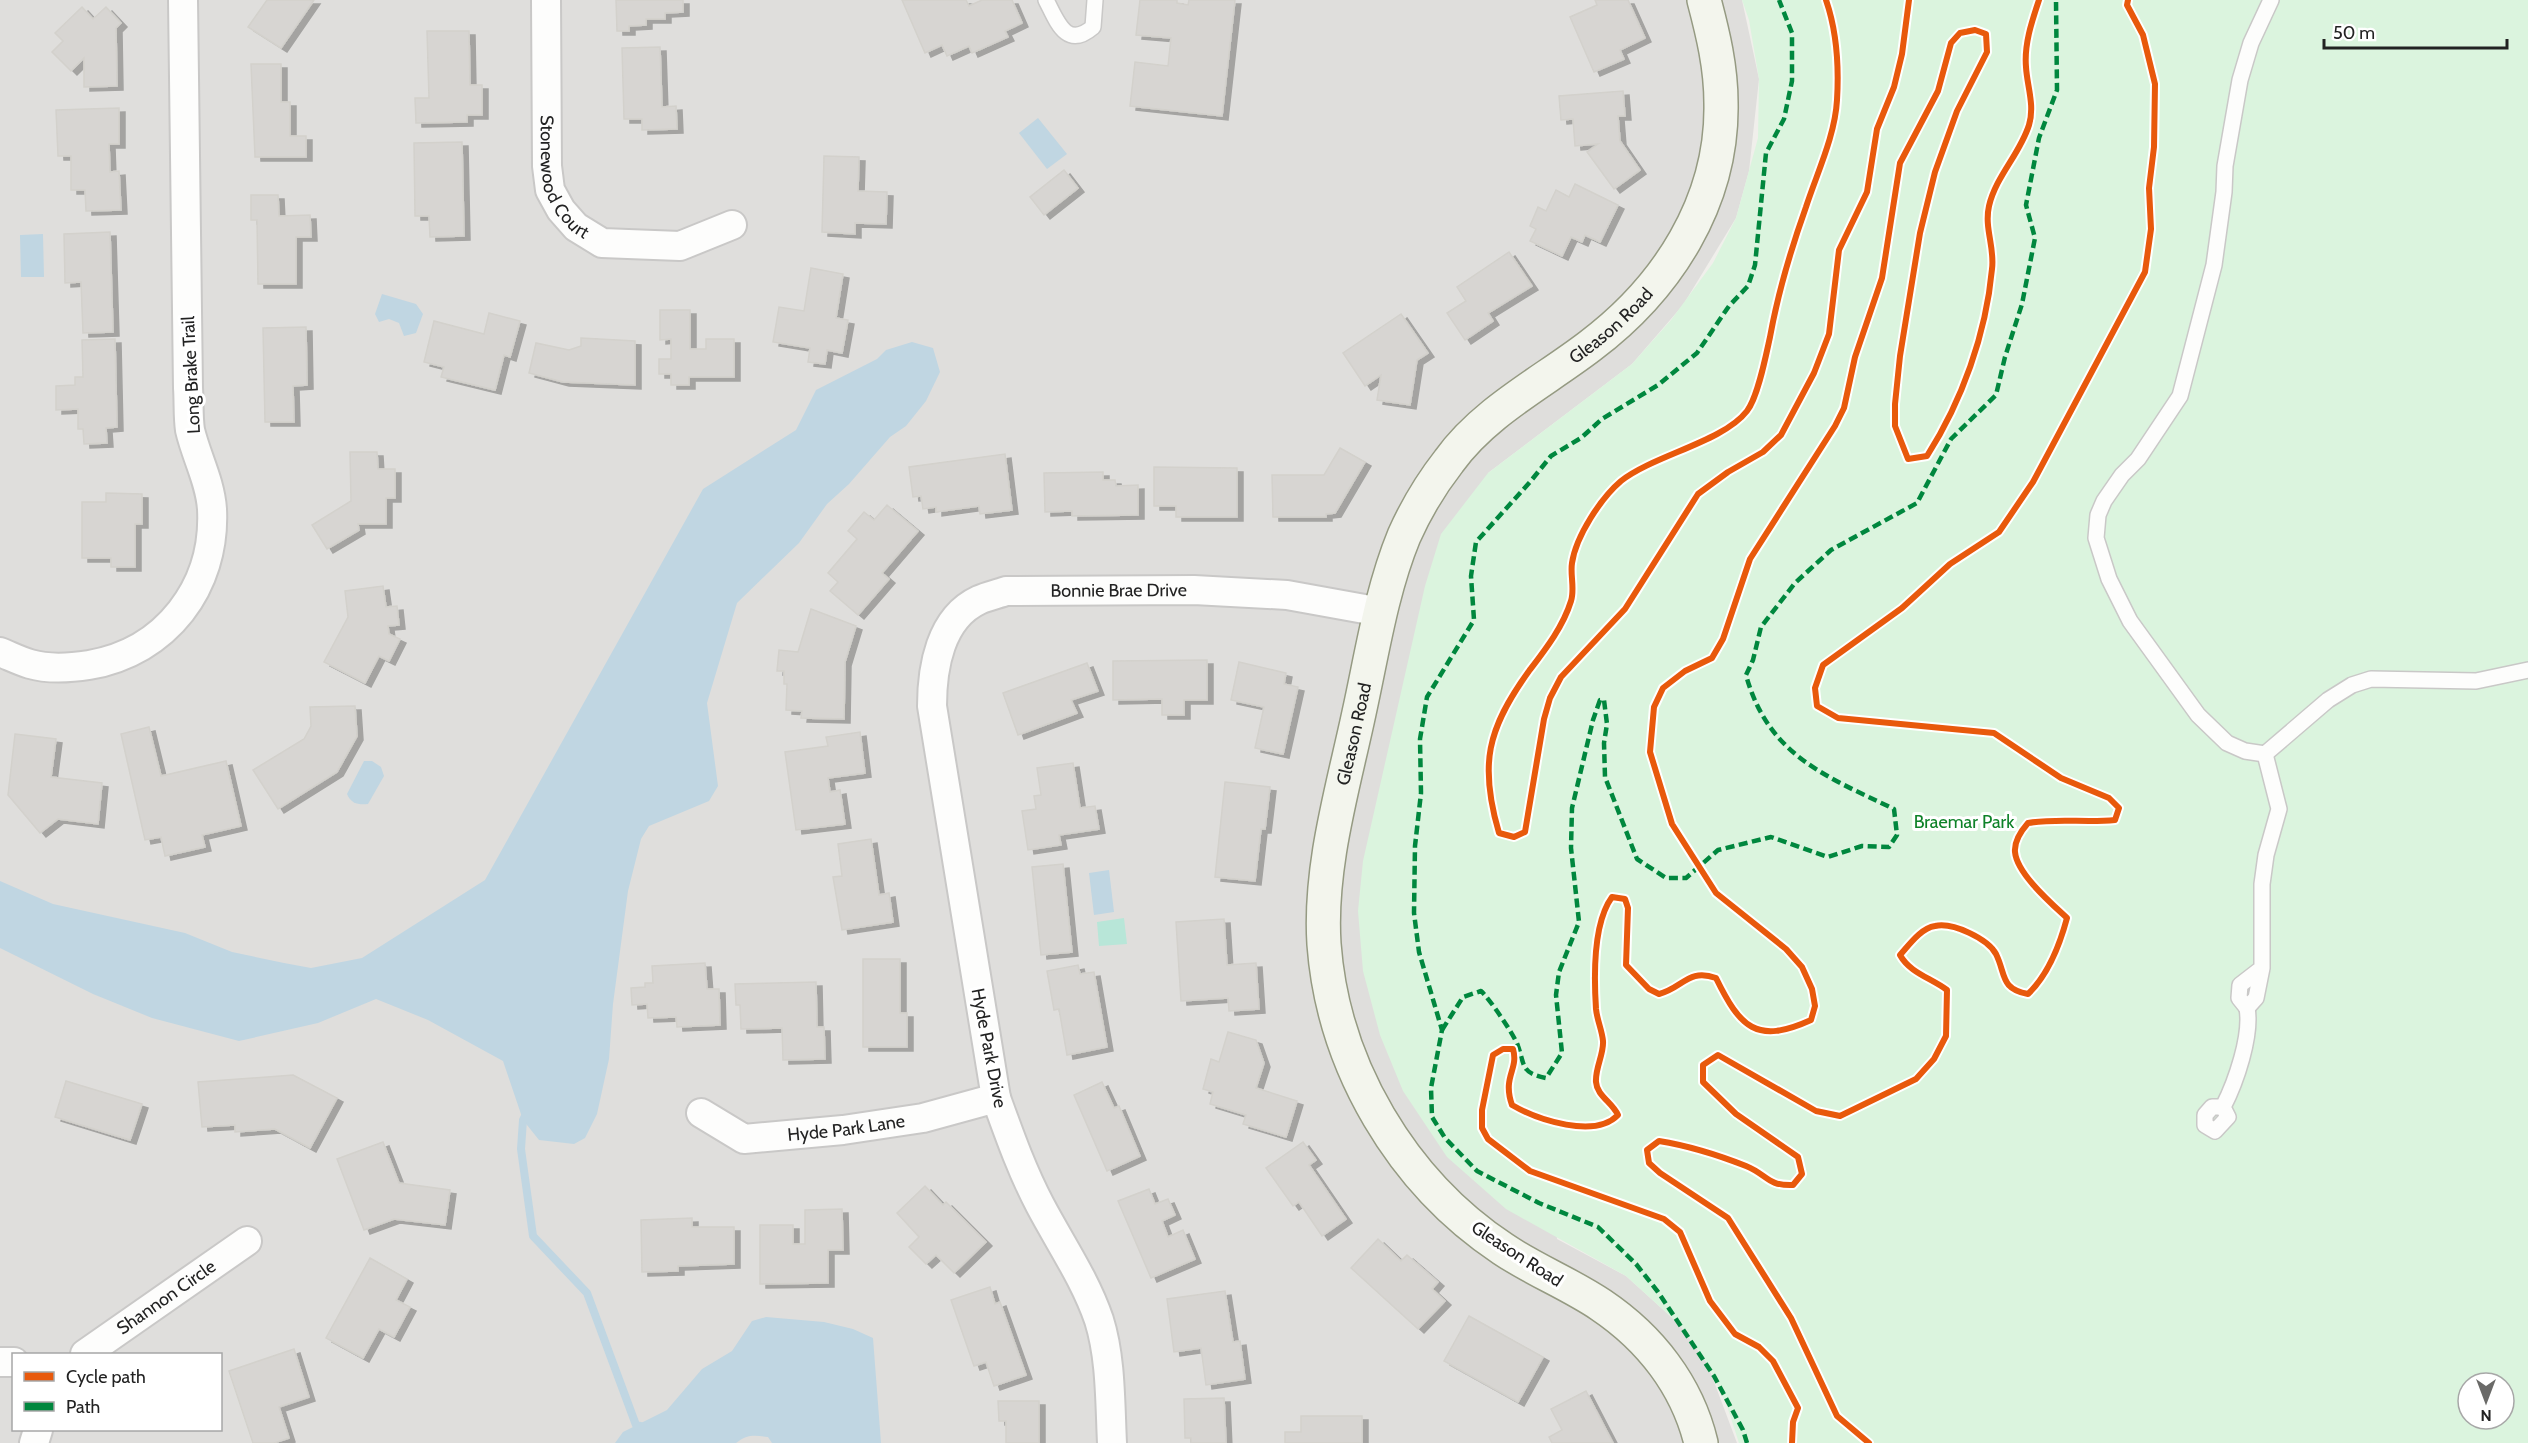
<svg xmlns="http://www.w3.org/2000/svg" width="2528" height="1443" font-family="Cabin,sans-serif">
	<defs>
		<filter id="shadow"><feDropShadow dx="6" dy="4" stdDeviation="0" flood-color="#0004"/></filter>
	</defs>
	<rect width="100%" height="100%" fill="#f0efeb"/>
	<path fill="#dfdedc" fill-rule="evenodd" d="M0 0H1742L1759 79 1749 171 1736 218 1683 305 1632 364 1488 473 1557 1239 1626 1276 1680 1325 1707 1363 1737 1443H0ZM14 1354H220V1430H14Z"/>
	<path fill="#dbf4de" fill-rule="evenodd" d="M1742 0H2528V1443H1739L1727 1406 1707 1363 1680 1325 1626 1276 1506 1209 1447 1157 1403 1091 1380 1035 1363 971 1358 911 1363 861 1425 586 1441 534 1488 473 1632 364 1671 320 1713 263 1736 218 1758 138 1759 79 1749 20ZM2468 1383H2504V1419H2468Z"/>
	<path fill="#b8e6d8" d="M1124 918 1127 944 1099 946 1097 922Z"/>
	<g fill="#c0d6e2">
		<path d="M1038 118 1067 154 1047 169 1019 133Z"/>
		<path d="M43 234 44 277H21L20 235Z"/>
		<path d="M382 294 416 304 423 314 416 333 404 336 399 323 389 319 379 322 375 314Z"/>
		<path d="M912 342 933 348 940 372 926 401 906 426 890 437 849 484 827 504 799 543 737 603 707 703 718 786 709 801 649 826 641 839 628 891 613 1004 609 1059 597 1114 585 1138 574 1144 539 1140 523 1120 503 1061 428 1020 376 999 318 1023 239 1041 152 1018 93 994 0 948V881L53 904 185 933 232 952 284 963 311 968 362 958 485 880 703 489 796 430 816 390 877 359 886 350Z"/>
		<path d="M364 761H372L381 767 384 776 368 804C359 805 351 804 347 794Z"/>
		<path d="M1109 870 1114 912 1094 915 1089 873Z"/>
		<path d="M766 1317 824 1322 853 1329 873 1338 881 1443H772L768 1437C755 1435 747 1434 736 1443H615L623 1432 667 1410 702 1369 732 1351 752 1321Z"/>
	</g>
	<g fill="none" stroke-linecap="round" stroke-linejoin="round">
		<path stroke="#c0d6e2" stroke-width="8" d="M527 1112 523 1120 521 1149 533 1236 587 1293 636 1425 644 1427"/>
	</g>
	<g fill="#d7d5d2" stroke="#d3d1cc" stroke-width="1.5" filter="url(#shadow)">
		<path d="M267 0H314L281 48 248 27Z"/>
		<path d="M616 0H683V12L665 13V19H646V25L629 26V31H617Z"/>
		<path d="M902 0H966L969 6 982 0H1012L1022 23 1005 31 1008 37 972 53 969 46 947 56 942 45 925 53Z"/>
		<path d="M1140 0H1177V3L1188 5 1189 0H1235L1222 116 1130 106 1135 62 1168 66 1171 38 1136 35Z"/>
		<path d="M1595 0H1628L1645 38 1620 50 1624 59 1594 72 1570 17 1597 5Z"/>
		<path d="M82 7 93 19 106 7 121 23 116 28 117 86 84 87V58L71 71 52 52 63 41 55 33Z"/>
		<path d="M427 31H469L470 85H482V115H467V122L416 123 415 98H429Z"/>
		<path d="M660 47 662 107 676 106 677 129 642 130V119H624L622 48Z"/>
		<path d="M251 64H281V102H290V136H306V157H255Z"/>
		<path d="M1623 91 1625 116H1618L1620 141 1640 170 1614 189 1587 152 1598 144 1575 146 1573 119 1561 120 1559 96Z"/>
		<path d="M119 108V144H109L110 172 119 171 121 210 86 211 85 190H71V156H58L56 110Z"/>
		<path d="M462 142 464 236 430 237 429 216H415L414 143Z"/>
		<path d="M824 156 859 157 858 191 887 192 886 224 855 223V234L822 232Z"/>
		<path d="M1064 170 1078 188 1044 215 1030 197Z"/>
		<path d="M1575 184 1618 205 1600 242 1585 235 1582 242 1571 237 1562 256 1530 241 1536 229 1530 226 1538 207 1546 211 1556 190 1569 197Z"/>
		<path d="M251 195H278L279 216 310 215 311 237H296V284H258L257 220H251Z"/>
		<path d="M110 232 113 332 83 333 81 282 65 283 64 234Z"/>
		<path d="M1509 252 1532 286 1488 313 1493 321 1465 340 1447 313 1466 301 1457 287Z"/>
		<path d="M811 268 843 274 836 318 848 320 842 353 827 350 825 364 808 362 810 348 773 342 779 307 804 311Z"/>
		<path d="M660 310H690V349H706V339H734V377H689V385H671V374H659V359H671V339L660 340Z"/>
		<path d="M489 313 520 321 510 357 504 355 495 390 441 377 444 367 424 362 434 321 484 334Z"/>
		<path d="M1401 314 1428 353 1417 360 1410 405 1377 400 1381 375 1365 386 1343 353Z"/>
		<path d="M306 327 307 385 293 386 294 422H265L263 328Z"/>
		<path d="M581 338 635 341V385L563 382 529 373 536 343 569 350 581 346Z"/>
		<path d="M115 339 117 427 106 428 107 443 84 444 83 429H78V409L56 410V386L75 385V377H83L82 340Z"/>
		<path d="M1340 448 1365 462 1335 513 1326 514V517H1273L1272 475H1324Z"/>
		<path d="M350 452H377L378 469H395V498H386V524H358L359 530 327 549 312 525 351 501Z"/>
		<path d="M1005 454 1012 510 980 514 979 506 936 512V507L923 509 921 496 913 497 909 467Z"/>
		<path d="M1154 467 1237 468V517H1176V506H1154Z"/>
		<path d="M1103 472V480H1115L1116 486 1138 485V515L1072 516V511L1045 512 1044 473Z"/>
		<path d="M106 493 142 494V524H135V567H111V558H82V502H106Z"/>
		<path d="M887 505 918 531 882 573 889 579 858 615 830 591 838 582 828 573 857 539 848 531 864 512 874 520Z"/>
		<path d="M383 586 386 607 397 606 399 625 388 626 389 634 400 639 389 661 379 656 365 683 324 662 348 617 345 591Z"/>
		<path d="M811 609 856 626 845 662 844 719 801 718 802 711 786 710 787 684H784V671H777L779 650 798 652Z"/>
		<path d="M1207 660V700H1184V715H1162V699L1113 700V661Z"/>
		<path d="M1239 662 1286 673 1284 684 1298 687 1283 754 1255 748 1264 707 1231 700Z"/>
		<path d="M1087 663 1098 691 1071 700 1077 713 1018 735 1003 693Z"/>
		<path d="M355 706 357 736 337 772 278 809 253 770 304 739 311 726 310 707Z"/>
		<path d="M149 727 161 776 226 761 241 826 202 835 205 847 165 856 161 837 145 840 121 734Z"/>
		<path d="M860 732 865 773 828 778 830 792 840 790 845 824 796 830 785 752 828 746 826 737Z"/>
		<path d="M15 734 56 739 51 777 102 783 98 824 58 819 40 833 8 795Z"/>
		<path d="M1073 763 1080 808 1095 806 1099 829 1059 835 1061 845 1028 850 1022 811 1036 809 1034 796 1041 795 1037 768Z"/>
		<path d="M1225 782 1270 787 1265 829H1261L1255 881 1215 877Z"/>
		<path d="M871 839 879 895 889 893 893 922 842 930 833 877 842 876 838 844Z"/>
		<path d="M1063 864 1072 952 1041 955 1032 867Z"/>
		<path d="M1224 919 1227 965 1256 963 1259 1009 1229 1011 1228 998 1181 1001 1176 922Z"/>
		<path d="M863 959H900V1013H907V1047H863Z"/>
		<path d="M705 963 707 989H719L720 1025 677 1027 676 1017 648 1018 647 1004 632 1005 631 988 645 987V983H653L652 966Z"/>
		<path d="M1078 965 1080 974 1094 972 1107 1047 1067 1055 1059 1009 1054 1010 1047 971Z"/>
		<path d="M816 982 817 1027H824L825 1059 783 1060 782 1028 741 1029 740 1005H736L735 984Z"/>
		<path d="M1228 1032 1256 1040 1264 1063 1256 1088 1297 1101 1286 1137 1243 1124 1246 1115 1210 1104 1213 1092 1203 1089 1211 1059 1219 1062Z"/>
		<path d="M293 1075 337 1098 310 1148 275 1129 235 1132V1125L202 1127 198 1082Z"/>
		<path d="M66 1081 142 1104 130 1140 55 1117Z"/>
		<path d="M1102 1082 1114 1108 1119 1106 1140 1156 1107 1171 1074 1095Z"/>
		<path d="M383 1142 399 1183 450 1190 445 1225 394 1219 364 1230 337 1159Z"/>
		<path d="M1303 1142 1316 1160 1309 1165 1346 1219 1322 1236 1299 1202 1293 1206 1266 1168Z"/>
		<path d="M925 1186 943 1205 946 1202 986 1242 954 1273 936 1255 926 1264 909 1247 919 1237 897 1213Z"/>
		<path d="M1149 1189 1155 1204 1168 1199 1175 1215 1162 1221 1168 1237 1183 1230 1195 1259 1151 1278 1118 1201Z"/>
		<path d="M842 1209 843 1250H828V1283L760 1284V1225H793V1244H805V1210Z"/>
		<path d="M692 1218V1227H734V1264L678 1266V1271L642 1272 641 1220Z"/>
		<path d="M1378 1239 1401 1261 1407 1255 1438 1282 1432 1289 1445 1301 1418 1329 1351 1268Z"/>
		<path d="M370 1258 407 1279 396 1300 410 1307 394 1337 379 1329 363 1358 326 1338Z"/>
		<path d="M990 1287 995 1304 1000 1302 1026 1375 994 1386 986 1362 974 1366 951 1300Z"/>
		<path d="M1225 1291 1233 1342 1240 1341 1245 1379 1206 1385 1201 1348 1174 1352 1167 1299Z"/>
		<path d="M1469 1316 1543 1357 1518 1402 1444 1361Z"/>
		<path d="M294 1349 309 1397 279 1407 289 1438 274 1443H253L229 1371Z"/>
		<path d="M1586 1391 1613 1443H1552L1549 1437 1562 1430 1551 1409Z"/>
		<path d="M1224 1398 1226 1443H1191V1438H1185L1184 1399Z"/>
		<path d="M998 1401H1039V1443H1006V1421H999Z"/>
		<path d="M1301 1416H1362V1443H1285V1432H1301Z"/>
	</g>
	<g fill="none" stroke-linecap="round" stroke-linejoin="round">
		<defs>
			<g id="lane">
				<path d="M1046 0C1057 21 1066 50 1093 27L1095 0"/>
				<path d="M2265 754 2245 751 2227 743 2198 715 2130 621 2109 579 2096 538 2098 515 2104 501 2122 475 2138 459 2180 396 2214 265 2224 192 2225 166 2240 80 2251 43 2271 0"/>
				<path d="M2265 754 2328 700 2352 685 2371 679 2476 681 2528 670"/>
				<path d="M2262 968 2256 998 2247 1008 2239 998 2240 985 2262 968V884L2266 855 2279 809 2265 754"/>
				<path d="M2223 1107 2228 1117 2215 1131 2205 1125V1115L2212 1107H2223C2236 1082 2252 1035 2247 1008"/>
			</g>
			<g id="street">
				<path id="s1" d="M546 0 547 166 550 190 561 210 576 227 602 243 680 246 732 225"/>
				<path d="M0 652C10 656 20 661 30 664 47 669 70 668 89 665 166 652 216 587 212 509 210 481 196 456 190 430 188 417 189 402 188 388L183 0"/>
				<path id="s2" d="M701 1113 744 1139 843 1130 923 1118 996 1098"/>
				<path id="s3" d="M85 1354 247 1241"/>
				<path d="M0 1362H14"/>
				<path d="M34 1443 38 1430"/>
				<path id="s4" d="M1112 1443C1110 1403 1111 1358 1099 1320 1085 1279 1060 1243 1040 1205 1022 1171 1009 1134 996 1098L932 706C932 668 940 618 979 600 988 596 998 594 1006 591L1194 590 1287 595 1381 612"/>
			</g>
			<g id="secondary">
				<path id="s5" d="M1701 1443C1687 1385 1650 1338 1601 1305 1570 1284 1534 1270 1503 1249 1402 1182 1333 1066 1324 944 1319 867 1343 788 1359 713 1372 654 1381 592 1404 536 1416 509 1431 484 1449 461 1484 412 1543 382 1590 346 1667 288 1723 202 1721 103 1721 67 1713 34 1704 0"/>
			</g>
		</defs>
		<use href="#lane" stroke="#c9c8c7" stroke-width="18"/>
		<use href="#street" stroke="#c9c8c7" stroke-width="32"/>
		<use href="#secondary" stroke="#959a82" stroke-width="36"/>
		<use href="#lane" stroke="#fdfdfc" stroke-width="15"/>
		<use href="#street" stroke="#fdfdfc" stroke-width="28"/>
		<use href="#secondary" stroke="#f3f5ed" stroke-width="33"/>
		<g stroke="#00873e" stroke-width="4.5" stroke-dasharray="9 4.5" stroke-linecap="butt">
			<path d="M1442 1030 1463 997 1481 991C1489 998 1515 1036 1518 1046 1525 1066 1521 1073 1546 1078L1562 1053 1556 995 1559 972 1579 922 1571 848 1572 808 1593 720 1600 700H1604L1607 724 1604 743 1605 777 1637 859 1666 878H1686L1718 850 1771 837 1828 857 1862 846 1889 847 1897 835 1894 809C1825 776 1768 755 1746 675L1753 660 1761 627 1795 583 1831 550 1917 503 1951 439 1996 395 2005 357 2022 304 2035 238 2026 205 2033 169 2039 138 2057 90 2056 0"/>
			<path d="M1747 1443 1743 1430 1714 1376 1658 1292 1636 1264 1598 1227 1539 1203 1477 1171 1445 1138 1432 1117 1431 1088 1442 1030 1419 952 1414 913 1415 846 1421 793 1420 739 1427 697 1474 620 1471 576 1476 542 1530 482 1551 456 1581 438 1602 419 1658 385 1697 353 1729 306 1748 286 1755 265 1766 153 1784 119 1792 81V33L1779 0"/>
		</g>
		<defs>
			<g id="cycleway">
				<path d="M1826 0C1837 32 1839 67 1837 100 1835 136 1817 173 1806 207 1791 249 1778 293 1770 337 1766 355 1758 397 1747 411 1723 442 1654 455 1621 481 1601 498 1576 536 1572 563 1570 575 1575 589 1571 601 1563 627 1545 650 1529 671 1487 729 1479 765 1499 833L1514 837 1525 832 1544 719 1550 698 1561 677 1625 609 1698 494 1728 472 1763 452 1781 435 1814 373 1829 334 1839 250 1867 192 1877 129 1894 87 1902 54 1909 0"/>
				<path d="M1792 1443 1793 1422 1798 1408 1773 1361 1759 1347 1735 1334 1710 1301 1680 1232 1664 1219 1530 1171 1488 1139 1482 1128V1110L1493 1055 1503 1049H1513C1519 1070 1502 1076 1512 1105 1538 1120 1595 1139 1618 1115 1612 1102 1597 1096 1596 1082 1595 1068 1604 1054 1603 1041 1602 1030 1597 1020 1596 1009 1594 978 1593 923 1612 897L1625 899 1628 908 1626 965 1649 989 1659 994C1683 988 1688 968 1716 978 1740 1027 1756 1045 1811 1020L1815 1006 1812 989 1802 967 1786 949 1716 893 1672 824 1650 752 1654 707 1663 688 1685 671 1712 658 1723 639 1750 559 1835 426 1844 408 1855 357 1882 278 1900 163 1938 91 1951 43 1960 33 1975 30 1986 34 1987 52 1957 111 1935 172 1920 233 1900 356 1895 404V426L1908 459 1927 456C1962 401 1986 334 1992 269 1995 248 1984 228 1989 206 1996 176 2020 154 2029 125 2035 105 2027 86 2026 67 2024 44 2032 21 2039 0"/>
				<path d="M1869 1443 1837 1416 1791 1318 1728 1218 1660 1173 1649 1163 1647 1150 1659 1141C1690 1146 1718 1155 1746 1166 1768 1175 1767 1186 1793 1185L1802 1174 1798 1157 1736 1114 1703 1082V1065L1718 1055 1816 1111 1840 1116 1916 1079 1934 1059 1946 1036 1947 990C1931 978 1910 973 1900 955 1909 945 1921 928 1935 926 1953 922 1988 939 1996 954 2006 974 2000 989 2028 994 2048 975 2060 944 2067 918 2052 904 2017 874 2015 852 2014 841 2021 831 2028 823 2056 818 2086 823 2115 820L2119 808 2109 798 2061 778 1994 733 1838 718 1817 706 1815 688 1823 665 1902 608 1950 564 1999 532 2033 482 2145 272 2151 229 2149 188 2154 147 2155 84 2143 35 2127 5 2128 0"/>
			</g>
		</defs>
		<use href="#cycleway" stroke="#fff" stroke-width="10"/>
		<use href="#cycleway" stroke="#e8590c" stroke-width="6"/>
	</g>
	<g text-anchor="middle" stroke-width="6" stroke-linejoin="round" paint-order="stroke">
		<g font-size="18" fill="#222" stroke="#fff">
			<text dy="6" stroke="none"><textPath href="#s1" startOffset="182">Stonewood Court</textPath></text>
			<text dy="6" stroke="none"><textPath href="#s5" startOffset="1370">Gleason Road</textPath></text>
			<text transform="translate(191 375) rotate(-93)" y="6">Long Brake Trail</text>
			<text dy="6" stroke="none"><textPath href="#s4" startOffset="1030">Bonnie Brae Drive</textPath></text>
			<text dy="6" stroke="none"><textPath href="#s5" startOffset="866">Gleason Road</textPath></text>
			<text transform="translate(989 1048) rotate(79)" y="6">Hyde Park Drive</text>
			<text dy="6" stroke="none"><textPath href="#s2" startOffset="153">Hyde Park Lane</textPath></text>
			<text transform="translate(1517 1254) rotate(33)" y="6">Gleason Road</text>
			<text dy="6" stroke="none"><textPath href="#s3" startOffset="99">Shannon Circle</textPath></text>
		</g>
		<g font-size="18" fill="#0e8228" stroke="#fff">
			<text x="1964" y="828">Braemar Park</text>
		</g>
	</g>
	<rect x="12" y="1353" width="210" height="78" fill="#ffffff" stroke="#a7a7a7" stroke-width="1.5"/>
	<rect x="24" y="1372" width="30" height="9" fill="#e8590c" stroke="#a7a7a7" stroke-width="1.5"/>
	<text x="66" y="1383" font-size="18" fill="#222222">Cycle path</text>
	<rect x="24" y="1402" width="30" height="9" fill="#00873e" stroke="#a7a7a7" stroke-width="1.5"/>
	<text x="66" y="1413" font-size="18" fill="#222222">Path</text>
	<g transform="translate(2486 1401) rotate(180)"><circle r="28" fill="#ffffff" stroke="#a7a7a7" stroke-width="1.5"/>
	<path d="M0-4.5L10 22L0 15L-10 22Z" fill="#6a6a68"/>
	<text y="-9" font-size="16" font-weight="bold" text-anchor="middle" fill="#222222">N</text>
	</g>
	<path d="M2324 39v9h183v-9" fill="none" stroke="#222222" stroke-width="3"/>
	<text x="2333" y="39" font-size="18" fill="#222222" stroke="#ffffff" stroke-width="4.5" paint-order="stroke">50 m</text>
</svg>
